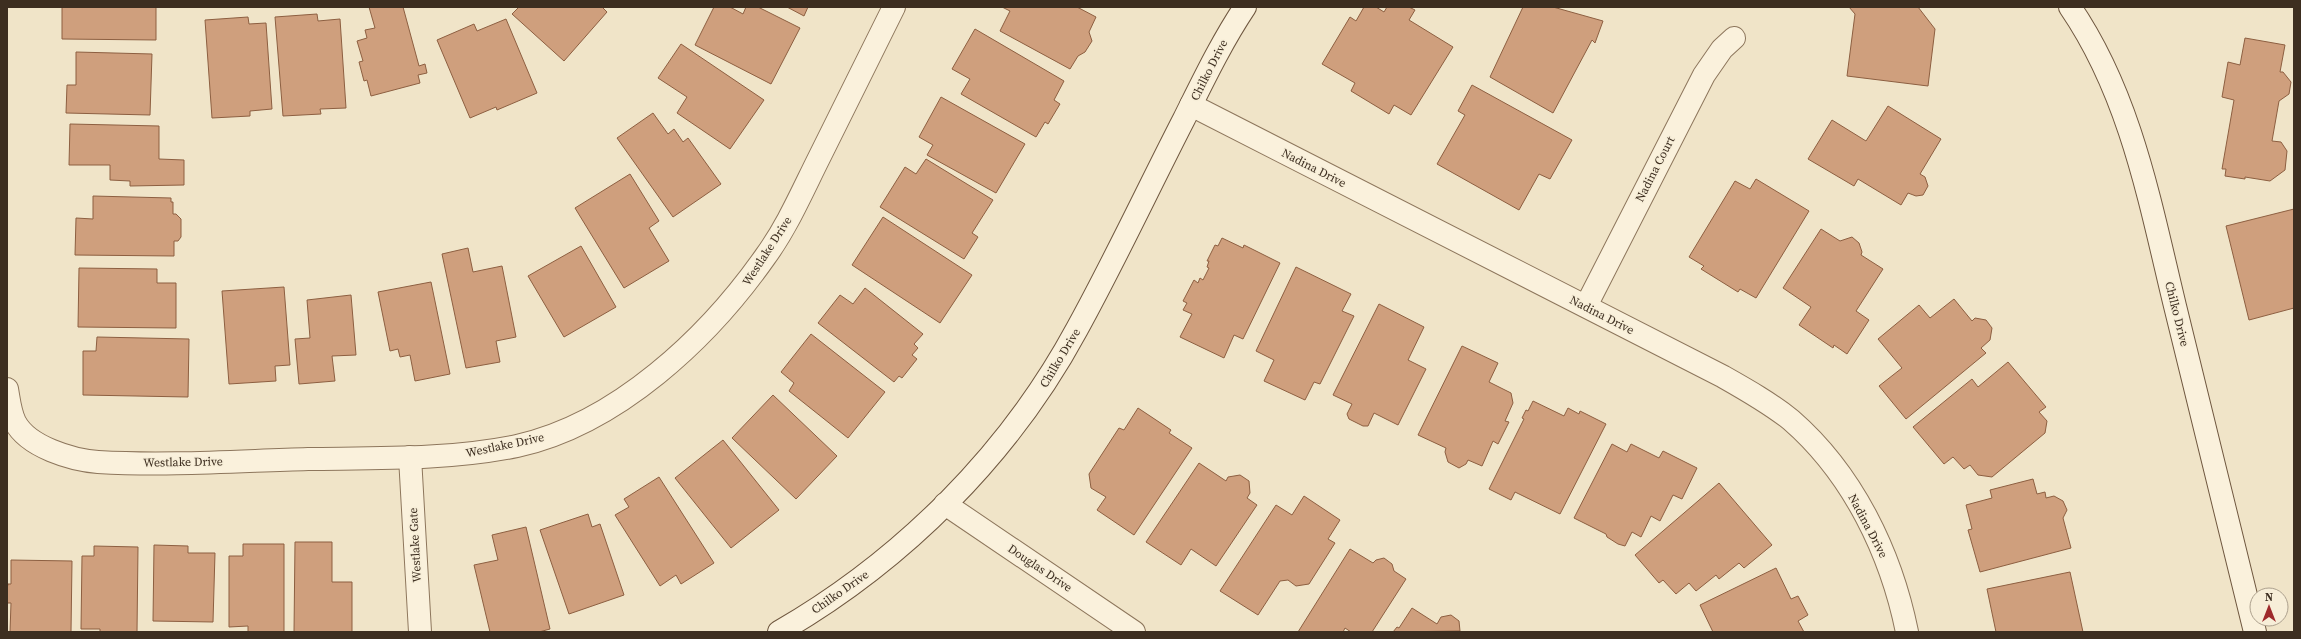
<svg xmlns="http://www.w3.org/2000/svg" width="2301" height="639" font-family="'Source Serif 4',serif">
	<rect width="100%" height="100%" fill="#f0e4c8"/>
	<g fill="#cf9f7d" stroke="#8d5f41">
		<path d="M62 7H156V40L62 39Z"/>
		<path d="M369 7H403L419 66 425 64 427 73 418 75 420 83 371 96 367 80 364 81 359 62 363 61 357 41 367 38 365 30 375 28Z"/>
		<path d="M519 7H602L607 12 564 61 512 14Z"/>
		<path d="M714 7H730L743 14 746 7H758L800 28 771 84 695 45Z"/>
		<path d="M787 7H808L804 16Z"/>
		<path d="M1002 7H1077L1096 17 1089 32 1092 41 1085 52 1078 56 1070 69 1000 31 1010 11Z"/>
		<path d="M1364 7H1376L1384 12 1387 7H1409L1415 10 1409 20 1453 47 1411 115 1394 105 1389 114 1351 91 1355 83 1322 64 1350 17 1356 21Z"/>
		<path d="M1523 7H1553L1603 21 1595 43 1592 40 1553 113 1490 77Z"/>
		<path d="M1849 7H1918L1935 29 1928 86 1847 76 1855 14Z"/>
		<path d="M317 14 318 21 340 19 346 108 320 109 321 114 283 116 275 17Z"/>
		<path d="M248 17 249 24 266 23 272 109 250 111V116L212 118 205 20Z"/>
		<path d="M506 19 537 93 497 110 496 107 470 118 437 40 474 24 477 31Z"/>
		<path d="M975 29 1064 81 1054 100 1060 104 1048 124 1045 122 1036 137 961 94 970 79 952 69Z"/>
		<path d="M2245 38 2285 45 2280 72H2283L2291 82 2289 94 2279 101 2272 141 2281 142 2287 151 2285 170 2270 181 2245 177V179L2225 176 2226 169H2222L2234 100 2222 97 2228 62 2240 65Z"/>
		<path d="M681 44 764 100 730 149 677 113 687 97 658 78Z"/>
		<path d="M76 52 152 54 150 115 66 113 67 85H76Z"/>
		<path d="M1472 85 1572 140 1550 179 1539 174 1519 210 1437 164 1465 115 1458 111Z"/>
		<path d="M941 97 1025 144 996 193 927 155 933 145 919 137Z"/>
		<path d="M1888 106 1941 139 1920 174 1925 177 1928 186 1923 195 1916 196 1908 193 1901 205 1858 179 1854 186 1808 159 1832 120 1866 141Z"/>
		<path d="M653 113 668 134 674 129 683 142 688 138 721 184 673 217 617 138Z"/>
		<path d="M70 124 159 126V159L184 160V185L130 186V181L110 180V165H69Z"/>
		<path d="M926 159 993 200 972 233 978 237 964 259 880 207 905 167 916 174Z"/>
		<path d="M630 174 659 221 649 228 669 261 624 288 575 208Z"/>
		<path d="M1756 179 1809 211 1756 298 1740 289 1738 292 1701 269 1704 266 1689 257 1735 181 1750 189Z"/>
		<path d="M93 196 171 198V202H173V214H176L181 219V237L178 241H174V256L75 255 76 218 93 219Z"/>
		<path d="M2294 209V308L2249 320 2226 226Z"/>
		<path d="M883 217 972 275 940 323 852 265Z"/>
		<path d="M1821 229 1840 241 1852 237 1859 243 1862 252 1861 255 1883 269 1856 311 1869 320 1847 354 1834 345 1833 348 1799 325 1811 307 1783 288Z"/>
		<path d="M1222 238 1243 248 1244 245 1280 263 1243 339 1234 335 1224 358 1180 337 1192 314 1183 310 1187 303 1183 301 1194 280 1198 283 1200 278 1203 280 1209 268 1207 267 1209 261H1207L1215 245 1218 246Z"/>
		<path d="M581 246 616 307 564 337 528 276Z"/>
		<path d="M468 248 473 272 502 266 516 337 496 341 500 362 466 368 442 254Z"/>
		<path d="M1296 267 1351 294 1342 311 1354 316 1320 384 1314 382 1305 400 1264 381 1274 360 1256 351Z"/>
		<path d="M79 268 157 269V283H176V328L78 327Z"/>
		<path d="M431 282 450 374 415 381 410 355 400 357 398 349 390 351 378 292Z"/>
		<path d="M284 287 290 365 275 366 276 381 229 384 222 291Z"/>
		<path d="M865 288 923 334 914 344 918 348 912 355 917 359 902 378 899 376 894 382 818 323 840 295 853 304Z"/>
		<path d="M351 295 356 355 332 356 335 381 299 384 295 339 310 338 307 300Z"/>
		<path d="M1954 299 1972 321 1975 318 1986 320 1992 328 1990 340 1981 348 1986 353 1906 419 1879 386 1902 368 1878 339 1919 305 1930 318Z"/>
		<path d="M1379 304 1424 327 1408 360 1426 369 1398 425 1374 413 1368 426H1363L1349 419 1347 414 1352 404 1333 395Z"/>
		<path d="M811 334 885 392 848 438 789 391 794 383 781 372Z"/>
		<path d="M97 337 189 339 188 397 83 395V351H96Z"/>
		<path d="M1462 346 1498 363 1489 382 1511 393 1513 403 1505 421 1509 422 1498 444 1493 441 1482 466 1468 460 1466 464 1459 468 1448 462 1445 452 1446 448 1418 435Z"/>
		<path d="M2008 362 2046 407 2039 412 2047 421 2045 433 1992 477 1978 475 1970 465 1964 469 1953 457 1944 464 1913 427 1972 379 1978 387Z"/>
		<path d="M773 395 837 456 796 499 732 438Z"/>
		<path d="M1533 401 1564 416 1568 408 1579 414 1580 411 1606 424 1560 514 1515 492 1511 500 1489 489 1524 419 1522 418 1526 410 1528 411Z"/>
		<path d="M1138 408 1171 430 1169 433 1192 448 1134 535 1097 510 1106 497 1091 488 1089 474 1119 428 1124 430Z"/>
		<path d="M723 440 779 510 731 548 675 478Z"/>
		<path d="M1612 444 1627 452 1631 444 1659 458 1663 451 1697 468 1682 499 1673 495 1660 521 1651 516 1641 537 1632 532 1625 546 1618 544 1607 537 1606 534 1574 518Z"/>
		<path d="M1199 463 1226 481 1228 477 1240 475 1249 481 1250 493 1247 498 1257 505 1216 566 1191 549 1181 565 1146 542Z"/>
		<path d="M659 477 714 563 681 584 676 575 660 586 615 515 629 507 624 499Z"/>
		<path d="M2033 479 2037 494 2045 492 2046 498 2054 496 2063 501 2067 510 2063 518 2071 548 1980 572 1968 530 1972 529 1966 505 1992 498 1990 490Z"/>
		<path d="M1719 483 1772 545 1744 568 1739 563 1719 579 1716 575 1696 591 1689 583 1676 594 1663 580 1659 583 1635 555Z"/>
		<path d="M1304 496 1340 520 1328 539 1335 543 1309 584 1296 586 1288 580 1280 581 1258 615 1220 591 1276 505 1292 515Z"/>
		<path d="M588 514 592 527 600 524 624 595 569 614 540 530Z"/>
		<path d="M526 527 550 629 539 632H490L474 565 498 560 492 535Z"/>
		<path d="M295 542H332V582H352V632H294Z"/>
		<path d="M243 544H284V632H248V626L229 627V556H243Z"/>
		<path d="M154 545 188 546V553H215L213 622 153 621Z"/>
		<path d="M94 546 138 547 137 632H100V629H81L82 556H94Z"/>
		<path d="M1350 549 1373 563 1376 560 1384 558 1392 564 1394 571 1406 579 1372 632H1351L1345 628 1343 632H1298Z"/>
		<path d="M11 560 72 561 71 632H10L11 603H7V589L8 584H11Z"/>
		<path d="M1776 568 1791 599 1798 596 1808 615 1798 621 1804 632H1713L1700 605Z"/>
		<path d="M2070 572 2083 632H1996L1987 589Z"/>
		<path d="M1412 608 1437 624 1441 617 1451 615 1459 621 1460 631 1393 632 1397 627 1399 628Z"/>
	</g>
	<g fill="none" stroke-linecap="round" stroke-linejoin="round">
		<defs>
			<g id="street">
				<path d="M1191 105 1722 376C1745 389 1770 403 1791 420 1853 474 1891 553 1907 632"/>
				<path d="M1586 306 1704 75 1722 49 1734 38"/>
				<path d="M7 389C9 400 10 412 15 422 28 447 72 460 98 462 168 466 238 461 308 459 378 458 449 460 517 446 617 424 708 338 765 257 787 227 802 192 819 158 844 108 869 57 894 7"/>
				<path d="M410 457 420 632"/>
				<path d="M945 504 1134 632"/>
			</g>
			<g id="secondary">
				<path d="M2070 7C2131 96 2150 203 2175 306 2202 415 2228 523 2255 632"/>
				<path d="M779 632C902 561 1009 455 1077 329 1115 260 1148 189 1184 119 1203 81 1221 43 1245 7"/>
			</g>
		</defs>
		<use href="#street" stroke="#8d765c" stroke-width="24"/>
		<use href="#secondary" stroke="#6f573f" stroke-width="24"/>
		<use href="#street" stroke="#faf1dc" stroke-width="22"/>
		<use href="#secondary" stroke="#faf1dc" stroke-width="22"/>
	</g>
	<g text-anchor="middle" stroke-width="3" stroke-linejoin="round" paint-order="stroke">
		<g font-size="12" fill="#3d2e20" stroke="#f7eed8">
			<text transform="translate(1209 70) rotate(-63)" y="4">Chilko Drive</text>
			<text transform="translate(1314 168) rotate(27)" y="4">Nadina Drive</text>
			<text transform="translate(1655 169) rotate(-63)" y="4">Nadina Court</text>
			<text transform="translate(767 251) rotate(-57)" y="4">Westlake Drive</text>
			<text transform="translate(2177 314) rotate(76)" y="4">Chilko Drive</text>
			<text transform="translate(1602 315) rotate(27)" y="4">Nadina Drive</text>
			<text transform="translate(1060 358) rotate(-59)" y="4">Chilko Drive</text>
			<text transform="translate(505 445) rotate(-12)" y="4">Westlake Drive</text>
			<text transform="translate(183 462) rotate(-1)" y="4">Westlake Drive</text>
			<text transform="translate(1868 526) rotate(62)" y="4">Nadina Drive</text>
			<text transform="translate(415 545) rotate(-93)" y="4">Westlake Gate</text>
			<text transform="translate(1040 568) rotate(34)" y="4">Douglas Drive</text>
			<text transform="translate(840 592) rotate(-35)" y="4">Chilko Drive</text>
		</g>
	</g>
	<rect width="2301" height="639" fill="none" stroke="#3d2e20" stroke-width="16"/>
	<g transform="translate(2269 607)"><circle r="19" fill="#f7eed8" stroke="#ada18e"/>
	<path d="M0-3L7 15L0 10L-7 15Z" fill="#9e2a2b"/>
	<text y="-6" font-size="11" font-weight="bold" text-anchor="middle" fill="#3d2e20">N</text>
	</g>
</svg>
